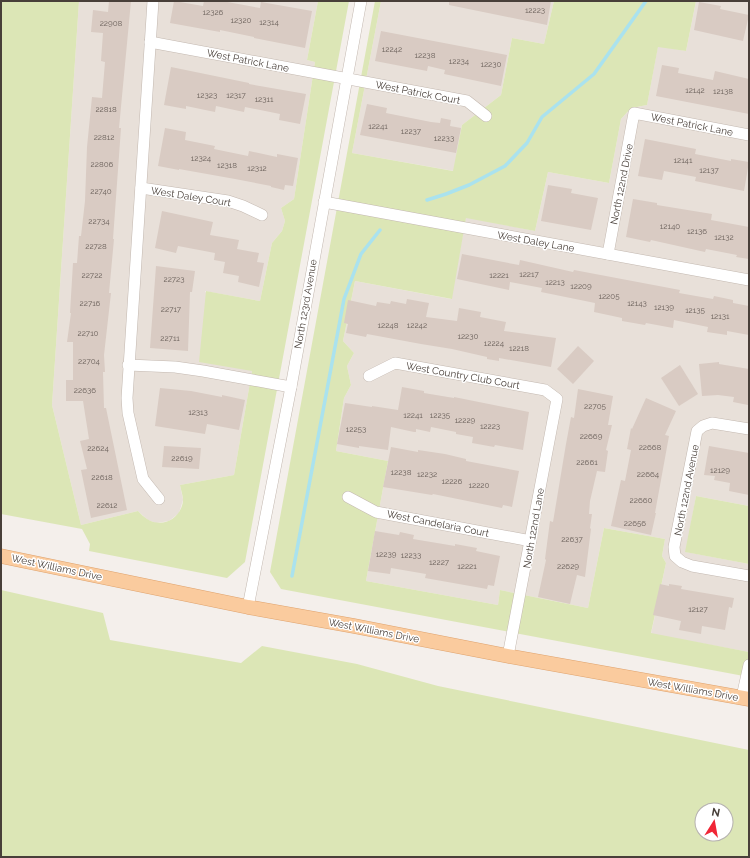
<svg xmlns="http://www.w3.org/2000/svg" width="750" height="858" font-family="Raleway,sans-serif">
	<rect width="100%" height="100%" fill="#f4efeb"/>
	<g fill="#e8e0d9">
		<path d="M79 1H318L307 60 315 62 294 199 281 208 285 221 282 231 272 243 260 301 205 291 252 371 234 475 180 485 183 500 179 513 169 521 156 523 148 520 138 511 81 525 52 405Z"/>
		<path d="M381 1H554L544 44 512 38 501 95 462 125 454 171 352 153Z"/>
		<path d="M696 1H749V506L696 496 686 552 749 564V652L651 634 666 563 662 556 665 539 604 528 588 608 500 590 498 605 366 581 388 461 336 451 344 398 351 385 347 366 354 353 343 341 355 281 451 299 466 217 535 231 548 172 609 183 621 119 631 108 647 105 658 46 686 51Z"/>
	</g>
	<g fill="#dce6b6" fill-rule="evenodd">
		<path d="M1 1H79L52 405 81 525 138 511C141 514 144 517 147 519 163 529 181 518 183 501 183 496 181 490 180 485L234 475 252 371 199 362 206 291 260 301 272 243 282 231 285 221 281 208 294 199 315 62 307 60 318 1H349L245 562 227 578 89 551 90 544 82 529 1 514Z"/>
		<path d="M375 1H381L352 153 453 171 462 125 501 95 512 38 544 44 554 1H696L686 51 658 47 647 105 631 108 621 119 609 183 548 172 535 231 466 218 452 299 355 281 343 341 354 353 347 366 351 385 344 398 336 451 388 461 366 581 498 605 500 590 588 608 604 528 665 539 662 556 666 563 651 633 749 652V677L281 589 270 572Z"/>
		<path d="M696 496 749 506V564L685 552Z"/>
		<path d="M1 590 103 613 110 640 241 663 262 646 357 664 438 686 749 750V857H1ZM702 810H726V834H702Z"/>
	</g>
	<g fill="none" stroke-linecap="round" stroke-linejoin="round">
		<g stroke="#aae2ee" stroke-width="3.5">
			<path d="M427 200 446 194 469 185 505 166 527 143 542 117 594 74 646 1"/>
			<path d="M292 576 344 299 361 254 380 230"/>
		</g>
	</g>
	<g fill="#d9cbc3">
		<path d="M109 1H131L119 128H121L113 239H114L109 293H111L104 355 105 372H103L104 408H106L127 510 91 518 81 470 87 469 80 441 89 439 83 401H66V380H73V342H67L71 313H70L73 263H77L79 236H81L85 201 87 147 92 97 102 98 105 62 101 61 103 33 91 32 93 10 108 12Z"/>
		<path d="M174 1 203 6 204 1H222L260 8 261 2 312 11 305 48 254 38V37L220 30V32L170 23Z"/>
		<path d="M449 1H551L547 25 449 5Z"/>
		<path d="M699 2 721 6 720 9 749 15 743 41 694 30Z"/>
		<path d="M381 31 507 55 501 86 444 74 445 70 428 66 427 71 375 61Z"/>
		<path d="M662 65 679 68 678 73 713 80 715 71 749 79V114L656 96Z"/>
		<path d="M171 67 249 83V84L306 94 300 124 279 120 280 114 245 107 244 112 216 106 215 112 186 106V109L164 105Z"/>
		<path d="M367 104 387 108 386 113 431 122 440 123 441 118 451 120 450 126 461 128 456 153 360 135Z"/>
		<path d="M165 128 186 132 185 140 215 146 214 149 248 156 249 151 277 157V154L298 158 293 186 285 185 284 190 271 187V186L235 179 179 169V170L158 166Z"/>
		<path d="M645 139 696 149 695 154 731 161V159L749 162 744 191 695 181 696 177 664 171 662 180 638 176Z"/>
		<path d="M548 185 572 189 571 193 598 198 591 230 541 221Z"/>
		<path d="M633 199 657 203V205L712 214 711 220 749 227V259L736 257 737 255 706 249 705 252 651 240 650 242 626 237Z"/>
		<path d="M162 211 213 222 210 235 239 240 237 249 259 253 257 262 264 263 259 287 238 282 239 276 223 273 225 262 214 260 215 253 178 246 176 253 155 248Z"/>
		<path d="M462 254 519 265 520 260 573 272 574 270 680 290 679 293 713 299 714 296 733 300V303L749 306V335L727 331V335L707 332 708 327 674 320 673 328 646 323 645 325 622 321V318L594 312 595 303 541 292 542 288 510 282 509 290 457 279Z"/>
		<path d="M156 266 195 271 192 292H190L188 351 150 348Z"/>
		<path d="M407 299 429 303 426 317 457 321 459 308 481 312 480 317 506 322 504 331 556 338 551 367 499 358V361L487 359V357L452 349 421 344 367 334 366 337 346 333 348 324 344 323 348 300 376 306 377 302 390 304 391 301 406 304Z"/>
		<path d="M578 346 594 361 573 384 557 369Z"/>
		<path d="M719 362V364L749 369 748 405 733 402 734 397 718 395 702 396 699 364Z"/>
		<path d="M680 365 698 394 679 406 661 378Z"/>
		<path d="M402 387 424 391V393L454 398V397L529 412 523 450 495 445 494 447 472 443 473 437 456 434V432L431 427 430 432 416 429V432H414L391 427 388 450 359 446V448L337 444 345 403 372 407V406L398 410Z"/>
		<path d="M160 388 191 391 222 397V395L245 400 239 430 207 424 205 434 155 426Z"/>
		<path d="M578 389 613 396 608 425H612L606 450 608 451 605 472 597 471 590 501 589 514H592L590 528 591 529 585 577 577 575 570 604 538 597 546 560 545 559 550 521 553 522 566 444 571 417 574 418Z"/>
		<path d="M646 398 676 411 665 435 669 436 655 513H656L651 535 611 526 621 480 625 481 631 450 627 449 631 428 632 429Z"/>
		<path d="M164 446 201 448 199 469 162 467Z"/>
		<path d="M709 446 749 453V495L729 491 730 483 714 480 715 476 704 475Z"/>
		<path d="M391 447 418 452V450L445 454 466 459V461L519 471 512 507 503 505 502 508 433 494 432 495 383 487Z"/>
		<path d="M375 531 399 535 400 532 414 535 413 539 455 546V544L477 548 476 551 500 556 494 586 488 585 487 589 425 578 426 574 391 568 390 574 368 571Z"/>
		<path d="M660 584 669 586V584L682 586 681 589 734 598 732 608 729 607 725 630 702 626 701 634 679 630 681 621 653 615Z"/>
	</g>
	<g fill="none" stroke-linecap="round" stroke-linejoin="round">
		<defs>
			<g id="minor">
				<path d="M153 1 127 398 128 413 143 479 159 499"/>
				<path d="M150 42 467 101 486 116"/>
				<path d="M141 188 228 201 243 206 262 215"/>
				<path d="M324 202 749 280"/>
				<path d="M608 254 634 113 749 135"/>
				<path d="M128 365 175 367 203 371 291 387"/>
				<path d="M369 376 395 363 545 390 557 399 508 656"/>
				<path d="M749 429 712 423 703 426 697 431 674 547 675 556 682 562 692 566 749 576"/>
				<path d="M348 497 376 512 531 541"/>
				<path d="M248 607 291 387 361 1"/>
				<path d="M742 697 749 665"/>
			</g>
			<path id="major" d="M1 556 248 607 354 626 508 656 749 699"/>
		</defs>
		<use href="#minor" stroke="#c3b8b0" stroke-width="12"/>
		<use href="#major" stroke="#dfa36e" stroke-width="15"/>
		<use href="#minor" stroke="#fff" stroke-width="11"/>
		<use href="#major" stroke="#facb9e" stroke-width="14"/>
	</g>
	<g text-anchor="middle" stroke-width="3" stroke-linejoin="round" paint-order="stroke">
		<g font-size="8" fill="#6c625c">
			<text x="535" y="13">12223</text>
			<text x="213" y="15">12326</text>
			<text x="241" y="23">12320</text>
			<text x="269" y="25">12314</text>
			<text x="111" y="26">22908</text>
			<text x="392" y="52">12242</text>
			<text x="425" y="58">12238</text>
			<text x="459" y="64">12234</text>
			<text x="491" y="67">12230</text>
			<text x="695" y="93">12142</text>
			<text x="723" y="94">12138</text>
			<text x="207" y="98">12323</text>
			<text x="236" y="98">12317</text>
			<text x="264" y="102">12311</text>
			<text x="106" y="112">22818</text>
			<text x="378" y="129">12241</text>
			<text x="411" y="134">12237</text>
			<text x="104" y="140">22812</text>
			<text x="444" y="141">12233</text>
			<text x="201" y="161">12324</text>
			<text x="683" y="163">12141</text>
			<text x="102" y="167">22806</text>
			<text x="227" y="168">12318</text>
			<text x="257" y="171">12312</text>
			<text x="709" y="173">12137</text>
			<text x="101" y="194">22740</text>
			<text x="99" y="224">22734</text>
			<text x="670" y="229">12140</text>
			<text x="697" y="234">12136</text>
			<text x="724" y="240">12132</text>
			<text x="96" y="249">22728</text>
			<text x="529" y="277">12217</text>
			<text x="92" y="278">22722</text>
			<text x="499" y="278">12221</text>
			<text x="174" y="282">22723</text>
			<text x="555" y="285">12213</text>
			<text x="581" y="289">12209</text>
			<text x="609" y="299">12205</text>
			<text x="90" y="306">22716</text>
			<text x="637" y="306">12143</text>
			<text x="664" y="310">12139</text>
			<text x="171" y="312">22717</text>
			<text x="695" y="313">12135</text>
			<text x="720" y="319">12131</text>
			<text x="388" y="328">12248</text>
			<text x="417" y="328">12242</text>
			<text x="88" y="336">22710</text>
			<text x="468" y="339">12230</text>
			<text x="170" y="341">22711</text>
			<text x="494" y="346">12224</text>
			<text x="519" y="351">12218</text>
			<text x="89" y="364">22704</text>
			<text x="85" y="393">22636</text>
			<text x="595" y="409">22705</text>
			<text x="198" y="415">12313</text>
			<text x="413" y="418">12241</text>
			<text x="440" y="418">12235</text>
			<text x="465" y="423">12229</text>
			<text x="490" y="429">12223</text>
			<text x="356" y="432">12253</text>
			<text x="591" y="439">22669</text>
			<text x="650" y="450">22668</text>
			<text x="98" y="451">22624</text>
			<text x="182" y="461">22619</text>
			<text x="587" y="465">22661</text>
			<text x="720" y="473">12129</text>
			<text x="401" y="475">12238</text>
			<text x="427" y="477">12232</text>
			<text x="648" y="477">22664</text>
			<text x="102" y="480">22618</text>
			<text x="452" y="484">12226</text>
			<text x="479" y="488">12220</text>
			<text x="641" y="503">22660</text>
			<text x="107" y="508">22612</text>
			<text x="635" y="526">22656</text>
			<text x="572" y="542">22637</text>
			<text x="386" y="557">12239</text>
			<text x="411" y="558">12233</text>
			<text x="439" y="565">12227</text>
			<text x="467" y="569">12221</text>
			<text x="568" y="569">22629</text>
			<text x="698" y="612">12127</text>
		</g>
		<g font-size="10" fill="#483f39" stroke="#fff">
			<text transform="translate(248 60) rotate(11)" y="4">West Patrick Lane</text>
			<text transform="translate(418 92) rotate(11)" y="4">West Patrick Court</text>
			<text transform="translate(692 124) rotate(11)" y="4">West Patrick Lane</text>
			<text transform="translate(621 184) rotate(-79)" y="4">North 122nd Drive</text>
			<text transform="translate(191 196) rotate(9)" y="4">West Daley Court</text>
			<text transform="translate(536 241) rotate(10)" y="4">West Daley Lane</text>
			<text transform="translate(305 304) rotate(-80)" y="4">North 123rd Avenue</text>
			<text transform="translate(463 375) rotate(10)" y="4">West Country Club Court</text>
			<text transform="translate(686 490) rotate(-79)" y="4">North 122nd Avenue</text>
			<text transform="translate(438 523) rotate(11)" y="4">West Candelaria Court</text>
			<text transform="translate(533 528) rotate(-80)" y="4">North 122nd Lane</text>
			<text transform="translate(57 567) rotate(12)" y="4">West Williams Drive</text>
			<text transform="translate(374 630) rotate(11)" y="4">West Williams Drive</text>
			<text transform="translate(693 689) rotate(10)" y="4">West Williams Drive</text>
		</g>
	</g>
	<rect width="750" height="858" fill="none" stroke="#483f39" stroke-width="4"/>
	<g transform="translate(714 822) rotate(11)"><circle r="19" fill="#ffffff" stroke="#b6b2b0"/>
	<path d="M0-3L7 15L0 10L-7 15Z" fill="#f02636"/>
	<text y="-6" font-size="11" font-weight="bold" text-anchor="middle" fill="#483f39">N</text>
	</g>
</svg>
